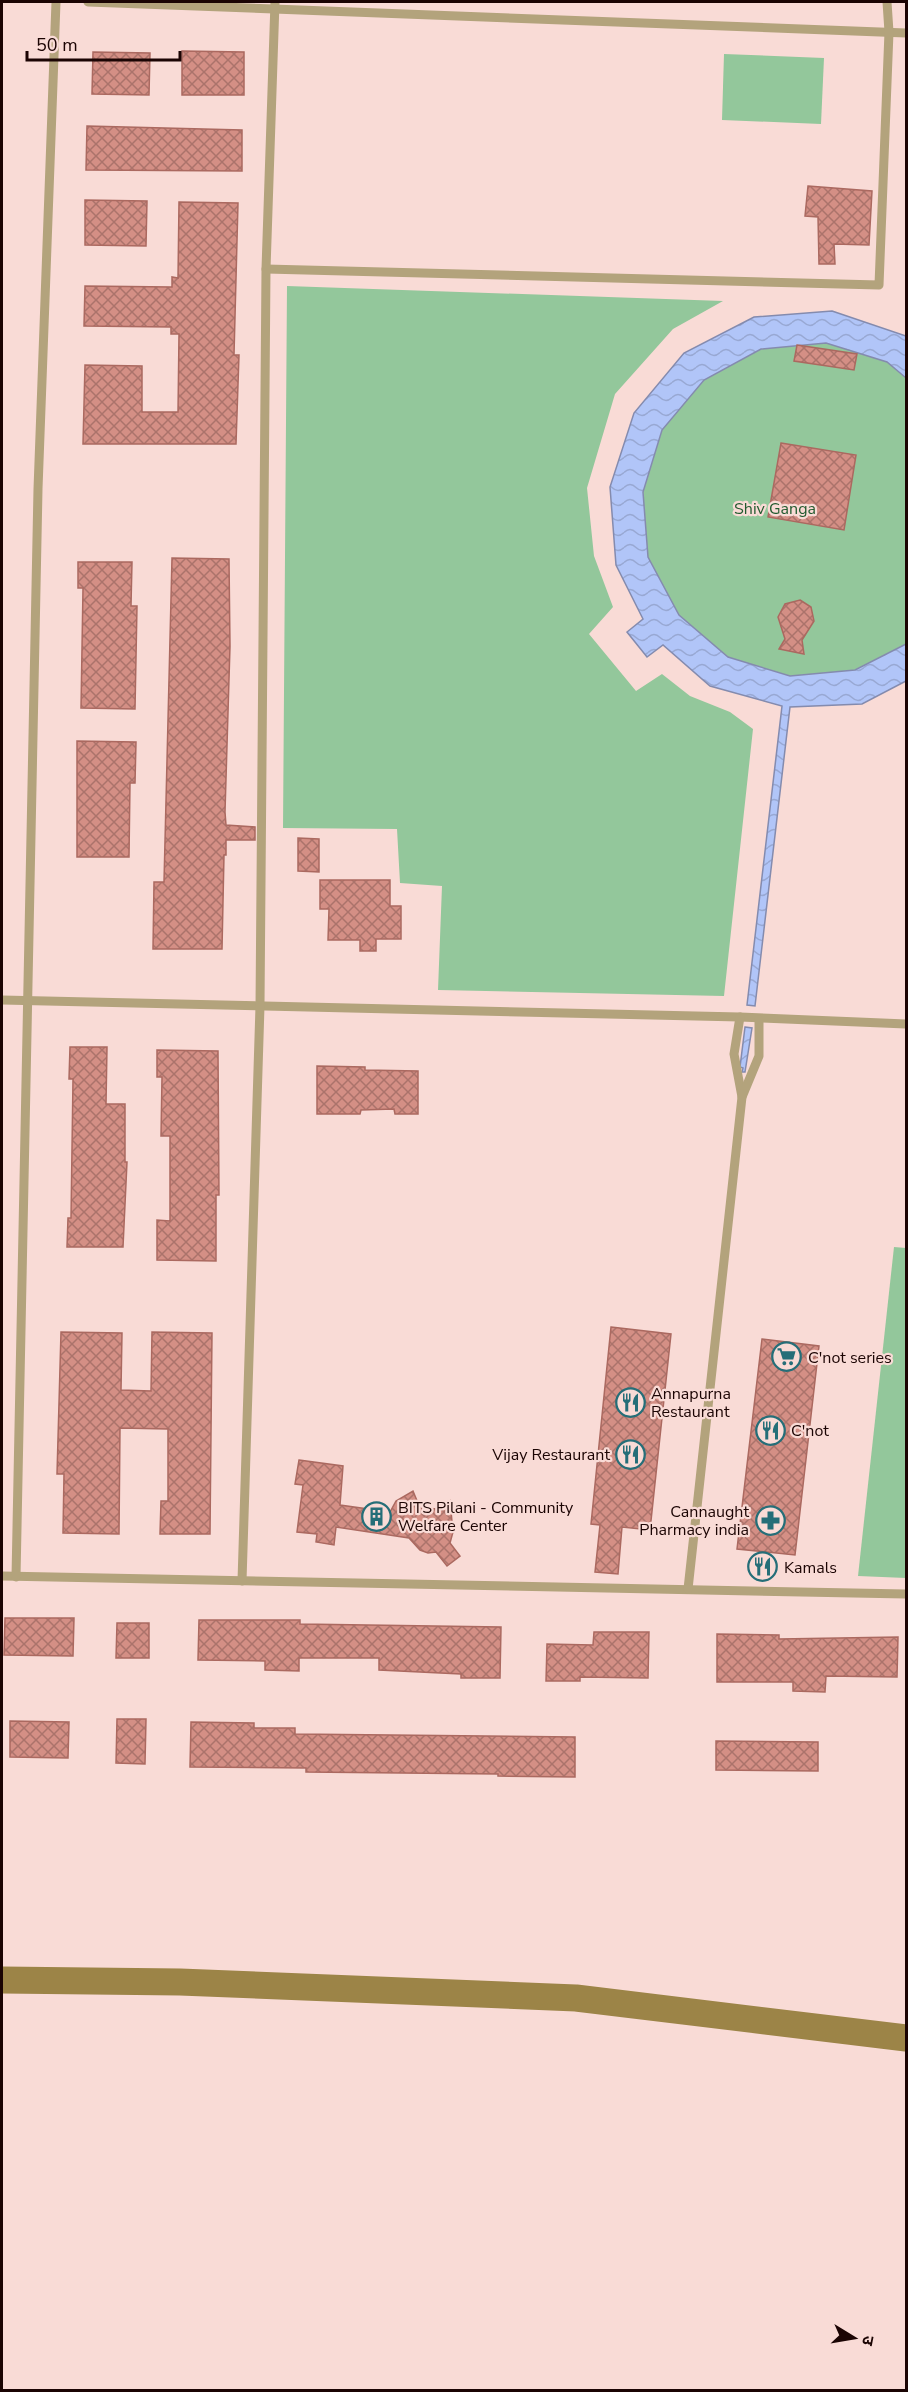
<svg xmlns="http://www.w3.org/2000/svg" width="908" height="2392" font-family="'Nunito Sans','Noto Sans Devanagari',sans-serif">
	<defs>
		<pattern id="water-waves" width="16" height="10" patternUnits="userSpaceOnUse" patternTransform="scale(1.5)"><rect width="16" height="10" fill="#b1c5f8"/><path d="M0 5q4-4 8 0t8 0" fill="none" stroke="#98a8d3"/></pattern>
		<pattern id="building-cross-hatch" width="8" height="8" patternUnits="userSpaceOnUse" patternTransform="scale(1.5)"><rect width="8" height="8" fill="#d48f85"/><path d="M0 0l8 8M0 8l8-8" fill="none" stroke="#ab736b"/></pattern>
	</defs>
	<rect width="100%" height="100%" fill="#f9dbd6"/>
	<g fill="#93c79b">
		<path d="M724 54 824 58 821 124 722 120Z"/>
		<path d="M287 286 723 301 673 329 615 394 587 488 594 556 613 607 589 634 636 691 662 674 690 696 730 712 753 729 724 996 438 990 442 886 400 883 397 829 283 828Z"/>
		<path d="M826 343 887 362 906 378V644L855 670 790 676 728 657 679 615 648 557 643 492 662 430 703 380 761 349Z"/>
		<path d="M894 1247 906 1248V1578L858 1576Z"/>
	</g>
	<g fill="url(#water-waves)" stroke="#848bae" stroke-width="1.5">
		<path d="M832 311 906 336V378L887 362 826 343 761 349 704 380 662 430 643 492 648 557 679 615 728 657 790 676 855 670 906 644V681L862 704 790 707 755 1006 747 1005 782 706 710 686 663 645 647 657 627 632 643 619 616 565 610 487 634 413 684 353 754 317Z"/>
		<path d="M745 1027 752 1028 745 1072H742L743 1068 740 1067Z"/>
	</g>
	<g fill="url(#building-cross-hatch)" stroke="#ab6960" stroke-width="1.5">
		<path d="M182 51 244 52V95H182Z"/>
		<path d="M93 52 150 53 149 95 92 94Z"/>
		<path d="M87 126 242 130V171L86 170Z"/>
		<path d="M808 186 872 191 869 245 834 244 835 264H819L818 217 805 216Z"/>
		<path d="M85 200 147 201 146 246 85 245Z"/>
		<path d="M179 202 238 203 234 355H239L236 444H83L85 365 142 366V412H178L179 334H171V327L84 326 85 286 172 287V277L178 278Z"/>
		<path d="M797 345 857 354 854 370 794 361Z"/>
		<path d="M781 443 856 455 844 530 768 517Z"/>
		<path d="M172 558 229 559 230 646 225 812 226 825 255 827V840H226V855H224L222 949H153L154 882H164Z"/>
		<path d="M78 562H132L131 606H137L135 709 81 708 83 588H78Z"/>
		<path d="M800 600 811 607 814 621 802 640 804 654 779 649 785 639 778 617 785 604Z"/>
		<path d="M77 741 136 742 135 783H130L129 857H77Z"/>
		<path d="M298 838 319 839V872L298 871Z"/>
		<path d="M320 880H390V906H401V939H376V951H360V940H328L329 909H320Z"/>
		<path d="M70 1047H107L106 1104H125V1162H127L123 1247H67L68 1218H71L73 1079H69Z"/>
		<path d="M157 1050 218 1051 219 1195H216V1261L157 1260V1220L170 1221V1136H161L162 1077H157Z"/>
		<path d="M317 1066 365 1067V1070L418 1071V1114H395L394 1109 361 1110 360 1114H317Z"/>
		<path d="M611 1327 671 1334 650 1530 622 1527 618 1574 595 1572 600 1525 591 1524Z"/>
		<path d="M61 1332 122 1333 121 1390 151 1391 152 1332 212 1333 210 1534H160L161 1501H168V1429L120 1428 119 1534 63 1533 64 1474H57Z"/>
		<path d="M762 1339 819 1346 795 1555 737 1549Z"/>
		<path d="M299 1460 343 1466 340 1505 390 1512 396 1501 413 1491 420 1508 439 1509 450 1501 453 1532 450 1543 460 1556 447 1566 436 1552 428 1553 420 1550 409 1538 336 1527 334 1545 316 1542 317 1534 297 1532 303 1485 295 1484Z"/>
		<path d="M5 1618H74L73 1656 4 1655Z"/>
		<path d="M199 1620H300V1624L501 1627 500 1678H461V1674L379 1670V1658H299V1671L265 1670V1661L198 1660Z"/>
		<path d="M117 1623H149V1658H116Z"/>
		<path d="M594 1632H649L648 1678 580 1677V1681H546L547 1644 593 1645Z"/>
		<path d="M717 1634 779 1635V1639L898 1637 897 1677 826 1676 825 1692 793 1691V1682H717Z"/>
		<path d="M117 1719H146L145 1764 116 1763Z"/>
		<path d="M10 1721 69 1722 68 1758 10 1757Z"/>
		<path d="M191 1722 254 1723V1728H295V1734L575 1737V1777L498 1776V1774L306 1772V1768L190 1767Z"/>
		<path d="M716 1741 818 1742V1771L716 1770Z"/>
	</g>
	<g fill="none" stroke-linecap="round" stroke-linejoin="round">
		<g stroke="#b3a37c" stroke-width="9">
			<path d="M88 2 906 33"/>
			<path d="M266 269 879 285 889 32 887 2"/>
			<path d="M2 1000 740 1017 906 1024"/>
			<path d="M740 1017 734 1054 742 1097"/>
			<path d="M2 1576 906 1594"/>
			<path d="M16 1577 38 489 56 2"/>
			<path d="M242 1581 260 1006 266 269 275 2"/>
			<path d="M688 1589 742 1097 759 1056V1020"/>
		</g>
		<path stroke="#9c8447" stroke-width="27" d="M2 1980 180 1982 576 1998 906 2038"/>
	</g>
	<defs>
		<symbol id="supermarket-ring" viewBox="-11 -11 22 22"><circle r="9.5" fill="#f9dbd6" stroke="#256e78" stroke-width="1.5"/><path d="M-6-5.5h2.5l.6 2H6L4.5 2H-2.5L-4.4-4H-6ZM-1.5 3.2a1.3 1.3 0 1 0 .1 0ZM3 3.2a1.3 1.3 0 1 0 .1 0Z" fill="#256e78"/></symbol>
		<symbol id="restaurant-ring" viewBox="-11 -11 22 22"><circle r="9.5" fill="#f9dbd6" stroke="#256e78" stroke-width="1.5"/><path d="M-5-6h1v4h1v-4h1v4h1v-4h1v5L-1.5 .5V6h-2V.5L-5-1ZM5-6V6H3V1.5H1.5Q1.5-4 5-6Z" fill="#256e78"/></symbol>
		<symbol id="building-ring" viewBox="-11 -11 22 22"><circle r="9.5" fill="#f9dbd6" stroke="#256e78" stroke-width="1.5"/><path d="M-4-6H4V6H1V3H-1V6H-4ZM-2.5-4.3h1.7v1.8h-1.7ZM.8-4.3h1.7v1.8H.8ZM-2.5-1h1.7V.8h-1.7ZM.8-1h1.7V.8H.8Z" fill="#256e78"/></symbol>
		<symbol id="pharmacy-ring" viewBox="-11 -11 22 22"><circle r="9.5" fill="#f9dbd6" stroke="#256e78" stroke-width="1.5"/><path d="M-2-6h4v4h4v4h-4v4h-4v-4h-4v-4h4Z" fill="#256e78"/></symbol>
	</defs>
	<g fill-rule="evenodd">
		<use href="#supermarket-ring" x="770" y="1340" width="33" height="33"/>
		<use href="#restaurant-ring" x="614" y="1386" width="33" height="33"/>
		<use href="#restaurant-ring" x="754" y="1414" width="33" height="33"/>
		<use href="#restaurant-ring" x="614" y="1438" width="33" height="33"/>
		<use href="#building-ring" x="360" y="1500" width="33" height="33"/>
		<use href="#pharmacy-ring" x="754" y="1504" width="33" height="33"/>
		<use href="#restaurant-ring" x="746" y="1550" width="33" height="33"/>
	</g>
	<g text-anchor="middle" stroke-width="4.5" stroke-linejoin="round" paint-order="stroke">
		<g font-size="16" fill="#215a2e" stroke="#f9dbd6">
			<text x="775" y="514">Shiv Ganga</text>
		</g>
		<g font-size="16" fill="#1b0403" stroke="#f9dbd6" text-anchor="start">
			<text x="808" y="1363">C'not series</text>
			<text x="651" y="1399">Annapurna<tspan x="651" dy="18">Restaurant</tspan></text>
			<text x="791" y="1436">C'not</text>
			<text x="610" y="1460" text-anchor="end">Vijay Restaurant</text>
			<text x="398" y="1513">BITS Pilani - Community<tspan x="398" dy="18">Welfare Center</tspan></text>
			<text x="749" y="1517" text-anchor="end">Cannaught<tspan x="749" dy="18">Pharmacy india</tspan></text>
			<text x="784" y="1573">Kamals</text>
		</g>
	</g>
	<rect width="908" height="2392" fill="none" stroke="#1b0403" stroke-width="6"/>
	<g transform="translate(854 2338) rotate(101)" stroke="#f9dbd6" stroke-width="4.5" paint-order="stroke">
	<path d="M0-4.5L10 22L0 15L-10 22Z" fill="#1b0403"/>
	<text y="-9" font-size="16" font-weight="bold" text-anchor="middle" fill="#1b0403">उ</text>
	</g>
	<path d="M27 51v9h153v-9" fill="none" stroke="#1b0403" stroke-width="3"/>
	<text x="36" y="51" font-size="18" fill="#1b0403" stroke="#f9dbd6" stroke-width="4.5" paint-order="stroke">50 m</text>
</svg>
